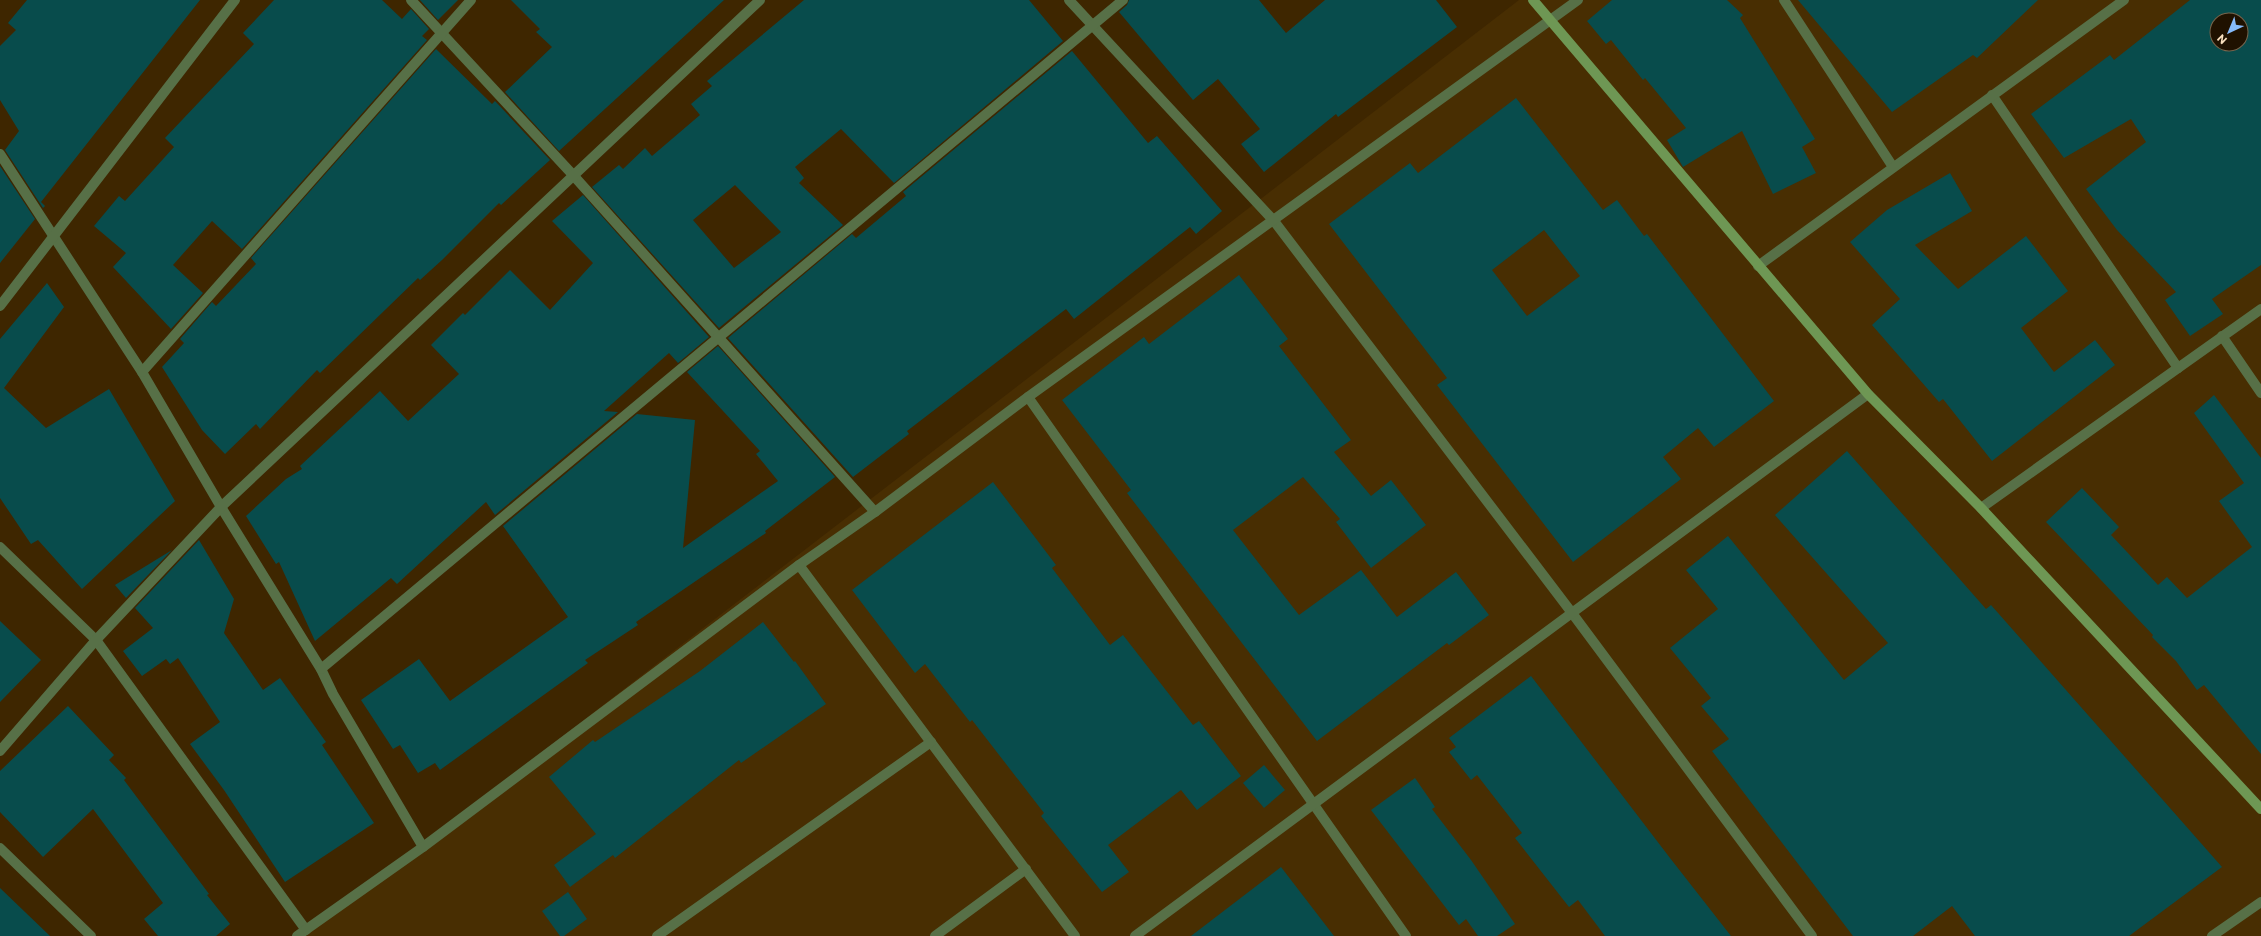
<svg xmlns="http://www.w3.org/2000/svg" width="2261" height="936" font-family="Commissioner,sans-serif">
	<rect width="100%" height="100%" fill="#3e2600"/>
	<path fill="#482e02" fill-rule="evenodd" d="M1519 0H2261V936H303ZM2217 20H2241V44H2217Z"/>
	<g fill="#084c4c" fill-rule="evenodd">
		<path d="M27 0H200L41 202 45 206 43 208 5 150 19 131 0 100V46L16 30 8 23Z"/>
		<path d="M274 0H382L402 19 411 9 429 29 422 36 427 40 242 249 212 221 173 265 203 293 171 329 113 267 126 253 94 226 119 196 125 201 174 147 165 138 254 44 243 33Z"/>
		<path d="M420 0H458L438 20Z"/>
		<path d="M511 0H724L559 151 505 92 552 47 536 32 540 29Z"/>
		<path d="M804 0H1029L1063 41 894 183 841 129 795 167 804 178 799 183 843 225 719 328 592 187 619 165 623 169 645 148 652 156 700 115 691 104 712 86 707 81ZM735 185 781 232 734 268 693 220Z"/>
		<path d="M1129 0H1259L1286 33 1325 0H1436L1457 27 1338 117 1336 114 1264 172 1241 144 1260 129 1218 79 1193 100 1119 12 1127 5Z"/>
		<path d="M1612 0H1727L1743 15 1740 18 1815 139 1802 147 1816 173 1773 194 1742 131 1683 167 1667 140 1686 128 1645 78 1643 80 1611 40 1606 44 1587 21Z"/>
		<path d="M1798 0H2038L1977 58 1973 55 1892 112Z"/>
		<path d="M2190 0H2261V265L2212 299 2223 314 2190 336 2165 300 2176 292 2117 230 2086 189 2146 142 2131 119 2064 158 2031 114 2110 55 2114 60ZM2217 20H2241V44H2217Z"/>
		<path d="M436 49 492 104 495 101 550 160 501 205 499 203 442 260 420 280 418 278 320 373 317 370 260 429 256 424 225 454 202 430 162 367 184 343 180 339 212 302 216 306 256 264 251 258Z"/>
		<path d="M1072 51 1148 143 1157 136 1222 211 1196 234 1190 227 1074 319 1066 309 907 431 909 434 853 477 728 338 852 234 856 238 906 196 903 192Z"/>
		<path d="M1516 98 1603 210 1617 200 1644 236 1647 234 1774 401 1714 447 1698 428 1663 457 1681 479 1573 562 1437 385 1447 378 1329 224 1410 163 1418 173ZM1544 230 1580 276 1527 316 1492 270Z"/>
		<path d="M0 166 35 219 0 263Z"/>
		<path d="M1950 173 1972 211 1915 245 1958 289 2026 236 2068 291 2021 328 2054 372 2095 340 2115 365 1992 461 1943 399 1939 402 1872 325 1900 299 1850 242 1887 210Z"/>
		<path d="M583 195 709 337 678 363 669 353 604 411 618 412 495 515 486 502 397 584 391 578 315 641 279 562 276 564 246 516 286 479 302 469 300 466 380 391 408 421 459 374 431 345 463 313 465 315 510 270 550 310 593 263 552 221Z"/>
		<path d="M1239 275 1288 339 1279 346 1351 440 1334 452 1371 496 1391 480 1426 525 1371 568 1336 522 1340 519 1303 477 1233 530 1299 615 1361 570 1397 617 1456 572 1489 615 1449 645 1447 643 1317 741 1127 493 1131 490 1062 400 1144 337 1149 344Z"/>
		<path d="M47 283 64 307 4 388 46 428 109 389 175 501 82 589 38 540 31 544 0 498V339Z"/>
		<path d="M718 346 835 477 765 531 766 533 636 622 638 625 585 660 588 663 440 770 435 763 418 773 400 745 393 749 361 700 419 659 450 701 568 617 503 526 637 414 695 420 683 548 778 481 756 454 760 451 687 372Z"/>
		<path d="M2214 395 2261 458V754L2204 685 2197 690 2176 661 2152 637 2153 635 2046 522 2082 488 2119 527 2111 535 2158 585 2167 577 2187 598 2252 547 2219 501 2244 483 2194 413Z"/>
		<path d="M1847 451 1986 609 1991 605 2222 867 2129 936H1975L1952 906 1913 936H1853L1712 751 1729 739 1701 706 1711 698 1670 648 1718 609 1686 570 1728 536 1844 680 1888 643 1775 515Z"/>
		<path d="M993 482 1056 565 1052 568 1110 645 1123 635 1193 725 1199 721 1241 776 1197 810 1181 790 1108 845 1129 872 1102 892 1041 816 1044 813 972 720 970 722 925 664 915 673 852 590Z"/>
		<path d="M199 540 234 599 224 633 263 690 280 678 326 742 322 745 374 823 285 882 224 790 190 744 220 722 178 658 170 664 166 659 142 676 123 651 153 628 135 608Z"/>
		<path d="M172 550 126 598 115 585Z"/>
		<path d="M0 621 41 660 0 702Z"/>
		<path d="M763 622 794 662 795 661 826 704 741 763 739 760 615 858 613 855 570 887 554 865 596 834 549 777 593 740 595 742 700 671Z"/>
		<path d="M1531 676 1670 858 1731 936H1605L1578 900 1569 907 1515 838 1522 833 1477 775 1471 780 1449 752 1456 747 1449 738Z"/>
		<path d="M68 706 114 755 109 760 126 778 124 780 209 894 207 895 230 924 216 936H158L144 919 163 903 93 809 43 857 0 812V771Z"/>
		<path d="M1264 765 1285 790 1264 808 1243 783Z"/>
		<path d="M1415 778 1435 807 1432 809 1471 860 1515 924 1497 936H1478L1466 919 1459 925 1371 810Z"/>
		<path d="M1281 867 1334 936H1191Z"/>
		<path d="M0 888 50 936H0Z"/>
		<path d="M568 892 587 919 564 936H560L542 911Z"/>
	</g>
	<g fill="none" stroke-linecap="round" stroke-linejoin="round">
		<g stroke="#577047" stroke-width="10">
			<path d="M1274 221 1572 613 1812 936"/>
			<path d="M1028 397 1406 936"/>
			<path d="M799 565 1075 936"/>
			<path d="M657 936 931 742"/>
			<path d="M935 936 1026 869"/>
			<path d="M1135 936 1868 394"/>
			<path d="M2212 936 2261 902"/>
		</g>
		<g stroke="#577047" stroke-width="10">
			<path d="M411 0 573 175 875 512"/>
			<path d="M1069 0 1274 221"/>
			<path d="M1784 0 1893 167"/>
			<path d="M1992 95 2178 368"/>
			<path d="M0 154 142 372 221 507 321 669 333 694 423 847"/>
			<path d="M1758 266 2124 0"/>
			<path d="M0 306 235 0"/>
			<path d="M2222 336 2261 393"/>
			<path d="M142 372 471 0"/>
			<path d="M1981 508 2261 309"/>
			<path d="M0 547 96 640 306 930"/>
			<path d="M321 669 1123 0"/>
			<path d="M0 751 96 640 221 507 760 0"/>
			<path d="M0 848 91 936"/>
			<path d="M297 936 423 847 799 565 875 512 1028 397 1578 0"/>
		</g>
		<path stroke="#6e9754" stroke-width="10" d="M1533 0 1868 394 1981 508 2261 809"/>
	</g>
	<g transform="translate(2229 32) rotate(224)"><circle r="19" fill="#1f1100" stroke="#76644c"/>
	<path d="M0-3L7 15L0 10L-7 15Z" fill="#87bbfb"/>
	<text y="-6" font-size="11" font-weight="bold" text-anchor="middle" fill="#f9e0bf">N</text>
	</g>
</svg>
